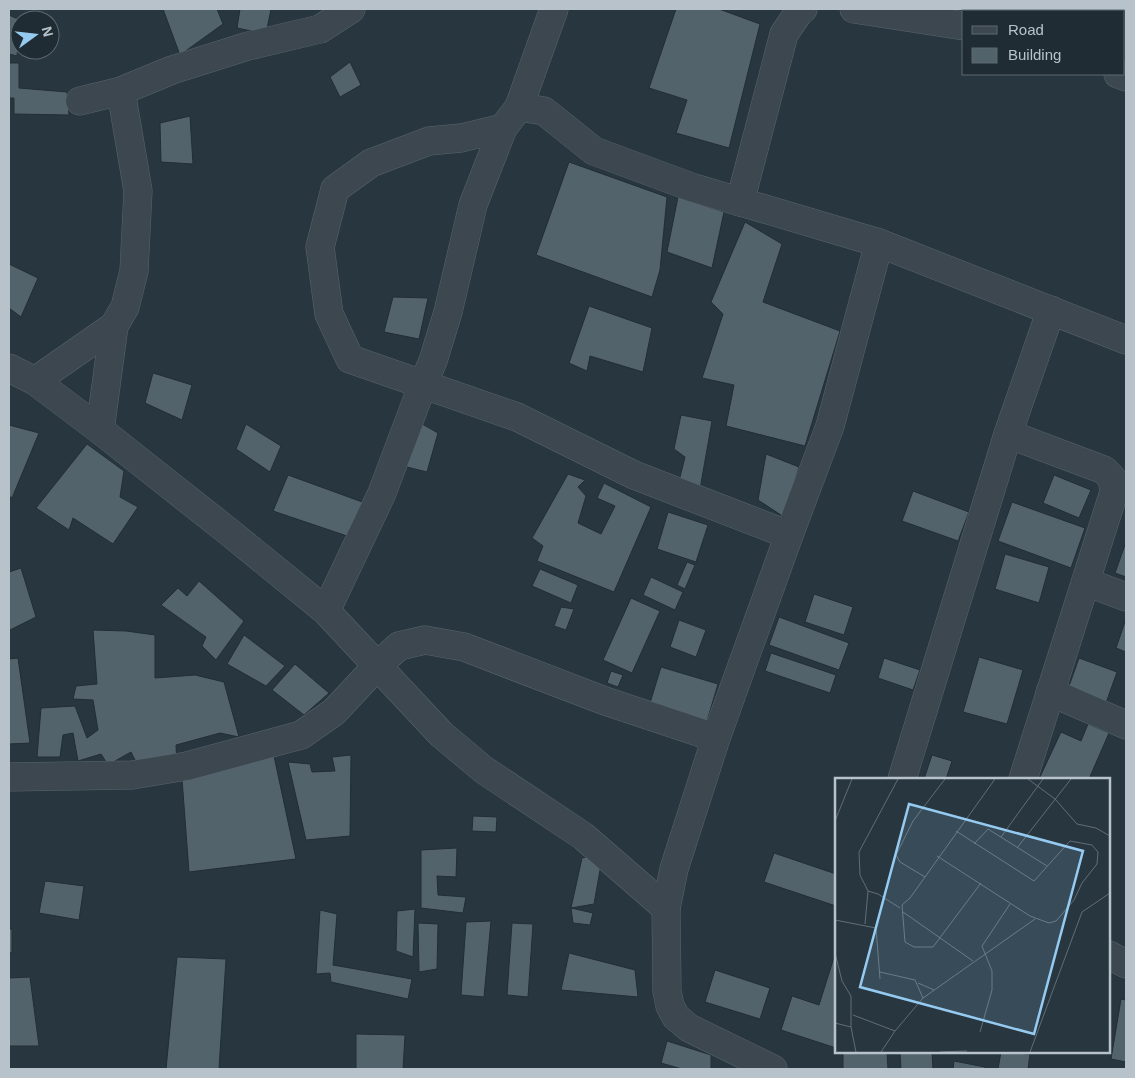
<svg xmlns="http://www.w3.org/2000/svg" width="1135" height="1078" font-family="Helvetica,sans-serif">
	<rect width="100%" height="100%" fill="#28363f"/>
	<g fill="#53636c" stroke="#222e36">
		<path d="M163 9H217L223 24 180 55Z"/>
		<path d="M240 9H271L266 34 237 28Z"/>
		<path d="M676 9H719L760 24 729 148 676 133 687 100 649 88Z"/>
		<path d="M9 15 20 20 17 56 9 54Z"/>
		<path d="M350 62 361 85 340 97 330 77Z"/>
		<path d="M9 63H19V88L67 92 69 115 14 114V98H9Z"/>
		<path d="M190 116 193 164 161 162 160 123Z"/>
		<path d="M569 162 667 197 660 270 652 297 536 255Z"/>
		<path d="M678 197 724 212 712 268 667 252Z"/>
		<path d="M745 222 782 244 763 302 840 331 805 446 726 426 734 385 702 378 723 314 711 302Z"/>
		<path d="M9 264 38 278 21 317 9 308Z"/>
		<path d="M393 297 428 298 419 339 384 332Z"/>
		<path d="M589 306 652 328 643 372 590 356 587 371 569 363Z"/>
		<path d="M153 373 192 385 182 420 145 403Z"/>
		<path d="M681 415 712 421 699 495 678 485 685 457 674 449Z"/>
		<path d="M417 421 438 433 427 472 403 466Z"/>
		<path d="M246 424 281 446 270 472 236 449Z"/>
		<path d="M9 425 39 433 12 498 9 496Z"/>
		<path d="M87 444 124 471 120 497 138 507 113 544 73 518 69 530 36 508Z"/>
		<path d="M766 454 799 467 784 517 758 500Z"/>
		<path d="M568 474 585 480 578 487 586 496 578 523 601 534 615 506 597 498 604 483 651 507 614 592 537 561 543 546 532 538Z"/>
		<path d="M288 475 365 503 350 537 273 511Z"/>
		<path d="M1054 475 1091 490 1079 518 1043 503Z"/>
		<path d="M913 491 969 512 958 541 902 521Z"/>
		<path d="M1012 502 1085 528 1071 568 998 541Z"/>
		<path d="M668 512 708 525 696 562 657 549Z"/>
		<path d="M1126 542V577L1115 573Z"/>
		<path d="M1005 554 1049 567 1039 603 995 589Z"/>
		<path d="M687 562 695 565 685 589 677 585Z"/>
		<path d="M21 568 36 617 10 630 9 625V572Z"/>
		<path d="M540 569 578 585 571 603 532 586Z"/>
		<path d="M651 577 683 592 675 610 643 595Z"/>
		<path d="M199 581 244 621 216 660 202 646 206 637 161 605 178 588 187 596Z"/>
		<path d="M814 594 853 607 844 635 805 622Z"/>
		<path d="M631 598 660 611 632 673 603 660Z"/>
		<path d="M561 607 574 609 566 630 554 626Z"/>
		<path d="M779 617 849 643 839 670 769 645Z"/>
		<path d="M1126 619V652L1116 648Z"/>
		<path d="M679 620 706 630 696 657 670 647Z"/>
		<path d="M93 630 126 631 155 635V678L195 675 224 682 239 737 220 733 176 745 177 765 141 772 131 752 108 765 101 754 78 761 73 733 63 735 60 757H37L41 708 75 706 87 738 98 730 93 700 73 699 76 686 97 684Z"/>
		<path d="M244 635 285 666 266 686 227 664Z"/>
		<path d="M771 653 836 675 830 693 765 671Z"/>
		<path d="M979 657 1023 670 1007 724 963 712Z"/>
		<path d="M18 658 30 743 9 744V659Z"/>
		<path d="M884 658 920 670 913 690 878 678Z"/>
		<path d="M1079 658 1117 672 1106 703 1068 689Z"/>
		<path d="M295 664 329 693 304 715 272 690Z"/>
		<path d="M661 667 718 684 707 721 650 703Z"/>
		<path d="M611 671 623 675 618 687 607 683Z"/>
		<path d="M1088 724 1109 733 1089 779H1039L1061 732 1081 741Z"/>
		<path d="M351 755 350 836 306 840 288 762 310 764 312 772 335 771 332 757Z"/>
		<path d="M932 755 952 761 946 779H924Z"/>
		<path d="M274 756 296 859 189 872 182 779Z"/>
		<path d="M473 816 497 817 496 832 472 831Z"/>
		<path d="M457 848 456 877 437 876 438 895 466 897 463 913 421 908V850Z"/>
		<path d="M603 853 594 904 571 908 582 858Z"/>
		<path d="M774 853 836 874V906L764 882Z"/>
		<path d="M45 881 84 886 79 920 39 913Z"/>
		<path d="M571 908 593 913 590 925 573 923Z"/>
		<path d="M415 909 413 957 396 951 397 911Z"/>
		<path d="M320 910 337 914 333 965 412 979 408 999 331 982 330 973 316 974Z"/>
		<path d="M491 921 484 997 461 995 466 922Z"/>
		<path d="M418 923 438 924 437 969 419 972Z"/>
		<path d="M512 923 533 924 528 997 507 995Z"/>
		<path d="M9 929H12V952L9 953Z"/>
		<path d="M836 951V1048L781 1030 792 996 819 1005Z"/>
		<path d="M569 953 635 970 638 997 561 990Z"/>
		<path d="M177 957 226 959 219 1069H166Z"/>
		<path d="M715 970 770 988 760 1019 705 1002Z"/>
		<path d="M30 977 39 1046H9V978Z"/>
		<path d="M1121 999 1126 1000V1062L1111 1059Z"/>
		<path d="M356 1034 405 1035 403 1069H356Z"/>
		<path d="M667 1041 711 1055V1069H682L661 1063Z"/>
		<path d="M843 1052H887L888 1069H843Z"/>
		<path d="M900 1052H932L933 1069H901Z"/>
		<path d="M1001 1052 1030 1054 1028 1069H998Z"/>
		<path d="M954 1061 985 1067V1069H953Z"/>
	</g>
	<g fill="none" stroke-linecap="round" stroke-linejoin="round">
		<defs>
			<g id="minor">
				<path d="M854 9 964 26"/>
				<path d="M1118 74 1126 77"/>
				<path d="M80 101 121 91 172 70 248 46 320 29 351 9"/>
				<path d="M519 107 554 9"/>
				<path d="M503 128 461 138 429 141 371 163 335 189 320 247 329 314 350 359 517 417 634 475 789 535"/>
				<path d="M740 202 784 34 801 9H803"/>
				<path d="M9 368 35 381 100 430 229 532 326 611 441 734 484 770 583 836 666 908"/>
				<path d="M35 381 114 326 125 307 134 271 138 191 121 91"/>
				<path d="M100 430 114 326"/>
				<path d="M1008 434 1104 470 1112 478 1114 492C1084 588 1053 683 1023 779"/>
				<path d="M1086 582 1126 597"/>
				<path d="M326 611 382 493 423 384 433 361 448 312 473 205 503 128 519 107 544 111 594 151 694 188 879 243 1126 340"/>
				<path d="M1050 692 1126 725"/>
				<path d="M9 777 132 775 187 766 301 735 334 712 377 666 399 646 425 640 464 647 605 701 716 738"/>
				<path d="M902 779 1008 434 1051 310"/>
				<path d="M1109 955 1126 964"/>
				<path d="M773 1069 689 1028 676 1017 670 1006 667 991 666 908 674 869 716 738 789 535 830 426 879 243"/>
			</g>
		</defs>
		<use href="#minor" stroke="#59656d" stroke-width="29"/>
		<use href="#minor" stroke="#3c474f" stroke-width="28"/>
	</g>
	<g transform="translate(835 778)">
		<rect width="275" height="275" fill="#28363f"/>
		<path fill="none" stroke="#626e77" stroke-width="1" d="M193 1 220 21 242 46 261 50 275 58M0 43 17 1M166 59 208 1M139 66 153 51 212 88M182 70 236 1M102 78 195 138 214 145 221 143 239 122 247 105 262 86 263 74 257 67 235 63 199 103 121 53M90 99 65 84 61 77 78 43 110 1M146 105 98 169H79L70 164 67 127 75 120 160 1M33 113 43 116 65 130M68 134 138 183M0 142 41 150 45 201M30 146 33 113 25 97 24 74 63 1M0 175 7 203 16 218V249L21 274M45 194 80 202 88 220M83 205 99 212M18 237 60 253M0 245 16 249M145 254 157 212V193L147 168 175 126M46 274 60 253 88 220 200 141M105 274 132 273M195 274 247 134 275 115"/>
		<path fill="#96cbf1" fill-opacity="0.15" stroke="#96cbf1" stroke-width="2.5" d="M74 26 248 73 199 256 25 209Z"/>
		<rect width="275" height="275" fill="none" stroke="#b8c2ca" stroke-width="2.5"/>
	</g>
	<rect width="1135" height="1078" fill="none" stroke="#b8c2ca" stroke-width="20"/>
	<rect x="962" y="10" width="162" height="65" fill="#202c34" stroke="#5d6870"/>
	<rect x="972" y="26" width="25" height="8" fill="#3c474f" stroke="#5d6870"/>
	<text x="1008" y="35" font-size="15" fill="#b8c2ca">Road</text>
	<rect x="972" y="48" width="25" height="15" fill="#53636c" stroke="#5d6870"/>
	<text x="1008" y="60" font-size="15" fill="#b8c2ca">Building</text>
	<g transform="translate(35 35) rotate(75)"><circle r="24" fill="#202c34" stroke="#5d6870"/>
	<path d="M0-4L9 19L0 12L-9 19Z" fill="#96cbf1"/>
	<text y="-8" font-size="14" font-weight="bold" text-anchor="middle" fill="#b8c2ca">N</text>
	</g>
</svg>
